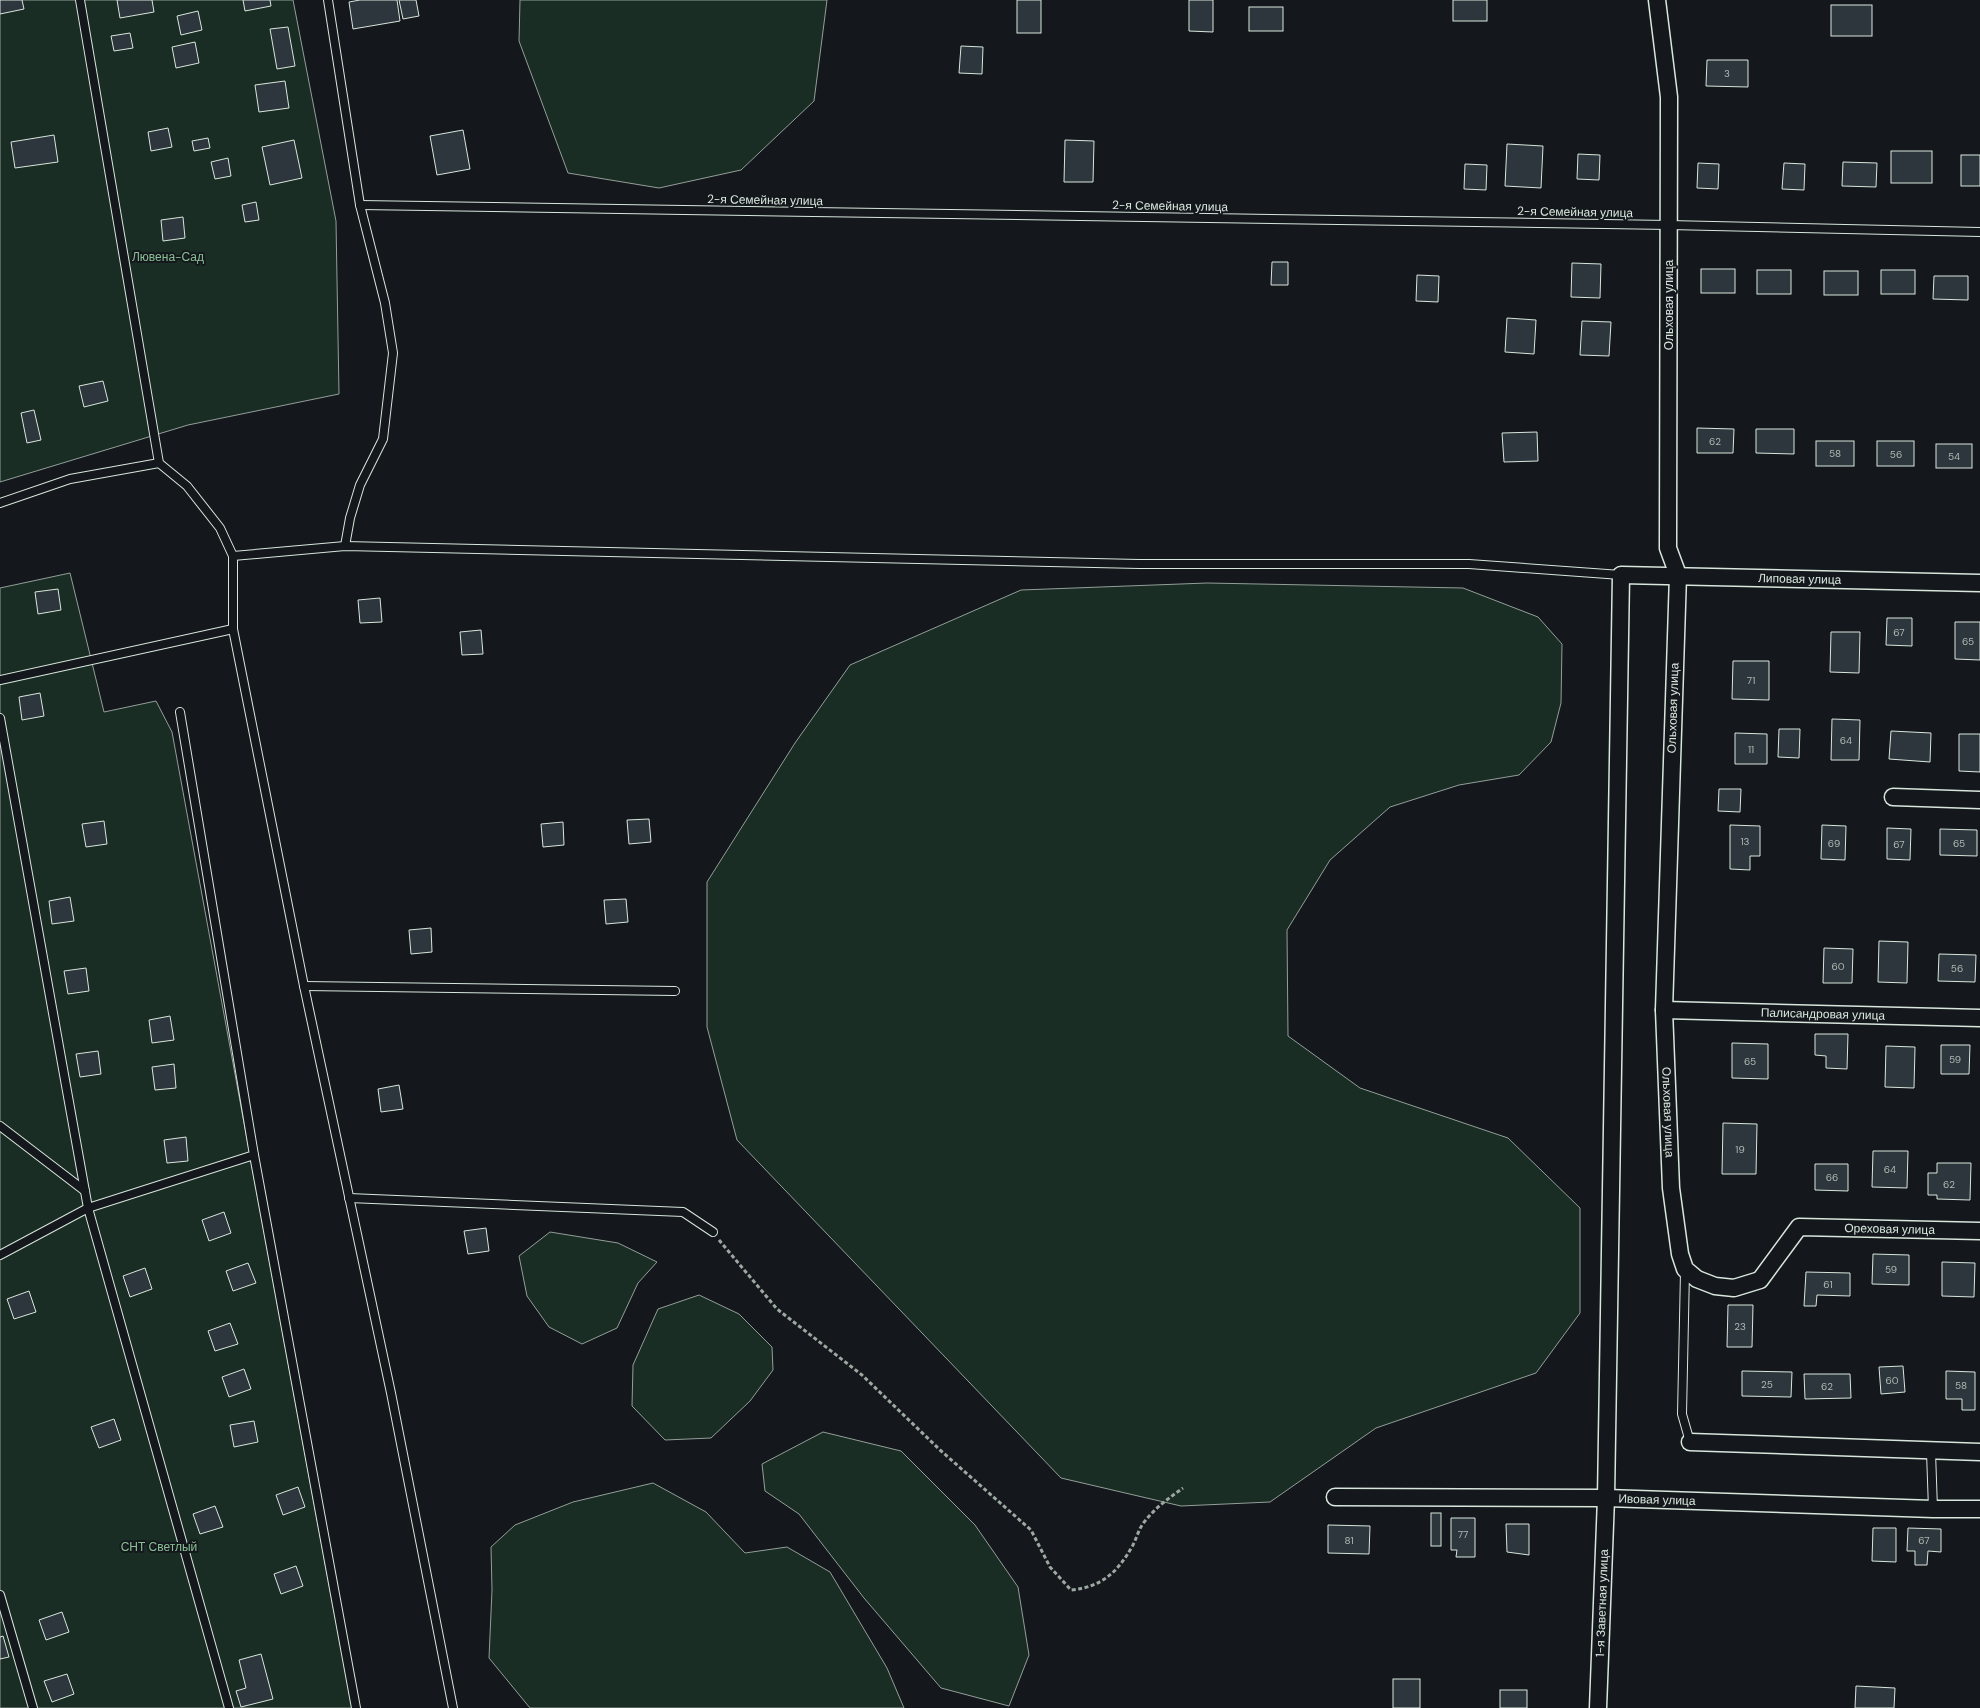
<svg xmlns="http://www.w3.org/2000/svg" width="1980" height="1708" font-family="'DM Sans',sans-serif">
	<rect width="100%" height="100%" fill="#14181c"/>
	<g fill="#1a2d24" stroke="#939e99">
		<path d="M0 0H293L336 221 339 394 188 425 0 482Z"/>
		<path d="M520 0H827L814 101 741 170 659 188 568 173 519 41Z"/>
		<path d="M70 573 104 712 156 701 172 732 335 1617 358 1708H0V588Z"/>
		<path d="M1207 583 1463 588 1538 617 1562 644 1561 703 1551 742 1519 775 1459 785 1390 807 1330 860 1287 930 1288 1036 1360 1088 1508 1138 1580 1208V1313L1536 1373 1376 1428 1270 1502 1181 1506 1061 1478 737 1140 707 1027V882L795 743 850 665 1021 590Z"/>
		<path d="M550 1232 618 1243 657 1262 638 1283 617 1328 582 1344 549 1327 527 1296 519 1256Z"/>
		<path d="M699 1295 739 1314 772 1347 773 1370 750 1401 711 1438 665 1440 632 1406 633 1365 658 1309Z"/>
		<path d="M823 1432 901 1451 975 1525 1018 1587 1029 1655 1009 1706 941 1688 864 1598 799 1514 765 1491 762 1464Z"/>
		<path d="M653 1483 706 1512 745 1553 787 1547 830 1572 887 1668 904 1708H530L489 1658 492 1590 491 1547 515 1525 573 1502Z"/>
	</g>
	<g fill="#2c363c" stroke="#d8e6dc">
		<path d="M0 0H22L24 9 0 14Z"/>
		<path d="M117 0H152L154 12 120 18Z"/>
		<path d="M243 0H270L271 6 245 11Z"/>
		<path d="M360 0H397L400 21 353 29 349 2Z"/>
		<path d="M399 0H416L419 16 403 19Z"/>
		<rect x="1017" y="0" width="24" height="33"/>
		<path d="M1189 0H1213V32L1189 31Z"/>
		<rect x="1453" y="0" width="34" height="21"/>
		<rect x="1831" y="5" width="41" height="31"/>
		<rect x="1249" y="7" width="34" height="24"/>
		<path d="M198 11 202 30 181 35 177 16Z"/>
		<path d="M288 27 295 66 277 69 270 29Z"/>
		<path d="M130 33 133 48 114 51 111 36Z"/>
		<path d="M195 42 199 63 176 68 172 47Z"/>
		<path d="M961 46 983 47 982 74 959 73Z"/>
		<path d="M1707 60H1748V87L1706 86Z"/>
		<path d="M285 81 289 108 259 112 255 85Z"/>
		<path d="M168 128 172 147 151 151 148 132Z"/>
		<path d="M463 130 470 169 437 175 430 136Z"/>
		<path d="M54 135 58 162 15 168 11 142Z"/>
		<path d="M208 138 210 148 194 151 192 141Z"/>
		<path d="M294 140 302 178 270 185 262 147Z"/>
		<path d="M1065 140 1094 141 1093 182H1064Z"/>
		<path d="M1507 144 1543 146 1541 188 1505 186Z"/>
		<rect x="1891" y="151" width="41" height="32"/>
		<path d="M1578 154 1600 155 1599 180 1577 179Z"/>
		<rect x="1961" y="155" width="19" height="31"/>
		<path d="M228 158 231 176 215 179 211 162Z"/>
		<path d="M1843 162 1877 163 1876 187 1842 186Z"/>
		<path d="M1698 163 1719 164 1718 189 1697 188Z"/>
		<path d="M1784 163 1805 164 1804 190 1782 189Z"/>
		<path d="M1465 164 1487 165 1486 190 1464 189Z"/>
		<path d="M256 202 259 220 245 222 242 205Z"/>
		<path d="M183 217 185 238 163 241 161 220Z"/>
		<path d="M1272 262H1288V285H1271Z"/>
		<path d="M1572 263 1601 264 1600 298 1571 297Z"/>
		<rect x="1701" y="269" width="34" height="24"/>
		<rect x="1757" y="270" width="34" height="24"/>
		<rect x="1881" y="270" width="34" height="24"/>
		<rect x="1824" y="271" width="34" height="24"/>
		<path d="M1417 275 1439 276 1438 302 1416 301Z"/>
		<path d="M1934 276H1968V300L1933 299Z"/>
		<path d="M1507 318 1536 320 1534 354 1505 352Z"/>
		<path d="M1582 321 1611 322 1609 356 1580 355Z"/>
		<path d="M103 381 108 401 84 407 79 386Z"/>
		<path d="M34 410 41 440 27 443 21 413Z"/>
		<path d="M1697 428 1734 429 1733 453H1697Z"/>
		<path d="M1756 429H1794V454L1756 453Z"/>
		<path d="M1537 432 1538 461 1504 462 1502 433Z"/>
		<rect x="1816" y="441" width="38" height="25"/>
		<rect x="1877" y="441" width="37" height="25"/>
		<rect x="1936" y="444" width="36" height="24"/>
		<path d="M58 589 61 610 38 614 35 592Z"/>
		<path d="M380 598 382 622 360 623 358 600Z"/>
		<path d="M1887 618H1912V646L1886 645Z"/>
		<path d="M1955 622H1980V660L1955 659Z"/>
		<path d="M481 630 483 654 462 655 460 632Z"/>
		<path d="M1831 632H1860L1859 673 1830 672Z"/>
		<path d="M1733 661H1769V700L1732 699Z"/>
		<path d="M40 693 44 716 22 720 19 697Z"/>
		<path d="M1832 719 1860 720 1859 760H1831Z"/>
		<path d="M1779 729H1800L1799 758 1778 757Z"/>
		<path d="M1891 731 1931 733 1930 762 1889 759Z"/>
		<path d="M1735 733 1767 734V764H1735Z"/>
		<path d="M1959 734H1980V772L1959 771Z"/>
		<path d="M1719 789H1741L1740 812 1718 811Z"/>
		<path d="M649 819 651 842 629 844 627 820Z"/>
		<path d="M104 821 107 844 86 847 82 824Z"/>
		<path d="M563 822 564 845 543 847 541 824Z"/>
		<path d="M1730 825 1760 826V856H1750V870L1730 869Z"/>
		<path d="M1822 825 1846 826 1845 860 1821 859Z"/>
		<path d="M1887 828 1911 829 1910 860 1887 859Z"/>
		<path d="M1940 829 1977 830V856L1940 855Z"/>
		<path d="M70 897 74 921 52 924 49 901Z"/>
		<path d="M626 899 628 922 606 924 604 900Z"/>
		<path d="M431 928 432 952 411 954 409 930Z"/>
		<path d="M1879 941 1908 942 1907 983 1878 982Z"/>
		<path d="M1824 948 1853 949 1852 983H1823Z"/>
		<path d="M1939 954 1976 955 1975 982 1938 981Z"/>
		<path d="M86 968 89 991 68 994 64 971Z"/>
		<path d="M170 1016 174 1040 152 1043 149 1020Z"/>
		<path d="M1815 1034H1848L1847 1069 1826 1068V1056L1815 1055Z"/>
		<path d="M1732 1043 1768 1044V1079L1732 1078Z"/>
		<path d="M1941 1045H1970L1969 1074H1941Z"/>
		<path d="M1886 1046 1915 1047 1914 1088 1885 1087Z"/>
		<path d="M98 1051 101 1074 80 1077 76 1054Z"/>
		<path d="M174 1064 176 1088 155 1090 152 1067Z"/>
		<path d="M399 1085 403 1109 381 1112 378 1089Z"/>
		<path d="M1723 1123 1757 1124 1756 1174H1722Z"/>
		<path d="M186 1137 188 1161 167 1163 164 1140Z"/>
		<path d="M1873 1151H1908L1907 1188 1872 1187Z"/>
		<path d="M1937 1163H1971L1970 1200 1937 1199V1195H1928V1173H1937Z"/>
		<path d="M1815 1164H1848V1191L1815 1190Z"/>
		<path d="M224 1212 231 1233 209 1241 202 1220Z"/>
		<path d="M486 1228 489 1251 468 1254 464 1231Z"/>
		<path d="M1873 1254 1909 1255V1285L1872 1284Z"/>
		<path d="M1942 1262 1975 1263 1974 1297 1942 1296Z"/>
		<path d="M248 1263 256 1283 233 1291 226 1271Z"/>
		<path d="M145 1268 152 1289 130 1297 123 1276Z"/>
		<path d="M1806 1272 1850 1273V1296L1817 1295 1816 1306H1804Z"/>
		<path d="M29 1291 36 1312 14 1319 7 1299Z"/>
		<path d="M1728 1305H1753L1752 1347H1727Z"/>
		<path d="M230 1323 238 1344 215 1351 208 1331Z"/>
		<path d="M1903 1366 1905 1392 1881 1394 1879 1367Z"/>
		<path d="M244 1369 251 1389 229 1397 222 1377Z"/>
		<path d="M1742 1371 1792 1372 1791 1397 1742 1396Z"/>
		<path d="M1946 1371 1975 1372V1410H1962V1399H1946Z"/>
		<path d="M1804 1374H1850L1851 1398 1805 1399Z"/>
		<path d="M114 1419 121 1440 99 1448 91 1427Z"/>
		<path d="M254 1421 258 1442 234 1447 230 1425Z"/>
		<path d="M298 1487 305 1507 283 1515 276 1495Z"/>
		<path d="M215 1506 223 1527 200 1534 193 1514Z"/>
		<rect x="1431" y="1513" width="10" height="33"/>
		<path d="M1451 1518H1475V1557H1456L1457 1550H1451Z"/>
		<path d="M1506 1524H1529V1555L1507 1552Z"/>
		<path d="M1328 1525 1370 1526 1369 1554 1328 1553Z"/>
		<path d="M1873 1528H1896V1562L1872 1561Z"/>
		<path d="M1908 1528 1941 1529V1552L1928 1551 1927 1565H1915V1551H1907Z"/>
		<path d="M296 1566 303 1586 281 1594 274 1574Z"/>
		<path d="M62 1612 69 1632 46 1640 39 1620Z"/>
		<path d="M3 1636 9 1657 0 1659V1637Z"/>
		<path d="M261 1654 273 1699 241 1707 236 1691 246 1688 239 1660Z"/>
		<path d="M67 1674 74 1694 52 1702 44 1681Z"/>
		<rect x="1393" y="1679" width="27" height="29"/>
		<path d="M1856 1686 1895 1688 1894 1708H1855Z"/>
		<rect x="1500" y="1690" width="27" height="18"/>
	</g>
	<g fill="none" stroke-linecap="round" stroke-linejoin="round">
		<defs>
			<g id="lane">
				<path d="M80 0 159 463 187 486 220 528 233 556V629L304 986 391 1393 453 1708"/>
				<path d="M328 0 360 205 385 303 393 353 383 439 360 485 350 518 345 546"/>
				<path d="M360 205 1669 225 1980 232"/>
				<path d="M0 503 70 479 159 463"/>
				<path d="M233 556 345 546 1139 564H1469L1621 575"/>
				<path d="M0 680 233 629"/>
				<path d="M0 718 88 1208 229 1708"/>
				<path d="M304 986 675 991"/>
				<path d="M0 1126 85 1191"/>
				<path d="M254 1155 356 1708"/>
				<path d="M349 1198 683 1212 713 1232"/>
				<path d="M0 1255 88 1208 254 1155 180 712"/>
				<path d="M1685 1271 1682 1414 1690 1442"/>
				<path d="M1931 1452 1933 1509"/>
				<path d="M0 1595 33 1708"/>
			</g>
			<g id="street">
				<path id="s1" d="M1657 0 1669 97 1668 548 1678 575 1664 1010 1671 1188 1680 1254 1685 1269 1697 1279 1715 1286 1734 1288 1760 1280 1799 1227 1980 1231"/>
				<path d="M1893 797 1980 800"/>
				<path id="s2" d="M1664 1010 1980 1018"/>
				<path d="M1690 1442 1980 1452"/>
				<path id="s3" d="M1335 1497 1606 1498 1933 1509H1980"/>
				<path id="s4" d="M1598 1708 1606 1498 1621 575 1980 583"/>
			</g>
		</defs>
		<use href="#lane" stroke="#d8e6dc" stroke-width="10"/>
		<use href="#street" stroke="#d8e6dc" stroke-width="19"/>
		<path stroke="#9da8a2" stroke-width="3" stroke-dasharray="4 2.5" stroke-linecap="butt" d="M719 1240 777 1309 862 1375 940 1450 1031 1530 1050 1567 1071 1590C1102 1587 1118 1572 1133 1545 1137 1537 1139 1528 1145 1521 1156 1507 1169 1498 1183 1488"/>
		<use href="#lane" stroke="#14181c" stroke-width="8"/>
		<use href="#street" stroke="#14181c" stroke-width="16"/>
	</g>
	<g text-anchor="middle" stroke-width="4" stroke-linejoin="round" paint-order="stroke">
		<g font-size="10" fill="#adbab4">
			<text x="1727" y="77">3</text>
			<text x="1715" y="445">62</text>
			<text x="1835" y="457">58</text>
			<text x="1896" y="458">56</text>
			<text x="1954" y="460">54</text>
			<text x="1899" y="636">67</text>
			<text x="1968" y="645">65</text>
			<text x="1751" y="684">71</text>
			<text x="1846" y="744">64</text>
			<text x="1751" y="753">11</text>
			<text x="1745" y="845">13</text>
			<text x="1834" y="847">69</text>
			<text x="1959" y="847">65</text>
			<text x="1899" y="848">67</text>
			<text x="1838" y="970">60</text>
			<text x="1957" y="972">56</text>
			<text x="1955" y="1063">59</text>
			<text x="1750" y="1065">65</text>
			<text x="1740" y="1153">19</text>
			<text x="1890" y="1173">64</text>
			<text x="1832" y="1181">66</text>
			<text x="1949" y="1188">62</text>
			<text x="1891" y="1273">59</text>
			<text x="1828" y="1288">61</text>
			<text x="1740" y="1330">23</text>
			<text x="1892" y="1384">60</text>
			<text x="1767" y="1388">25</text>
			<text x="1961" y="1389">58</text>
			<text x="1827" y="1390">62</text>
			<text x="1463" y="1538">77</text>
			<text x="1349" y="1544">81</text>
			<text x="1924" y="1544">67</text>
		</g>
		<g font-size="12" fill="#d8e6dc" stroke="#14181c">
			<text transform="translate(765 200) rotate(1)" y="4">2-я Семейная улица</text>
			<text transform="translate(1170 206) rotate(1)" y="4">2-я Семейная улица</text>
			<text transform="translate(1575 212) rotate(1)" y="4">2-я Семейная улица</text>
			<text transform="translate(1669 305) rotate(-90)" y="4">Ольховая улица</text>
			<text dy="4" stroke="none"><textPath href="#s4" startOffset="1312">Липовая улица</textPath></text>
			<text transform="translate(1673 708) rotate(-88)" y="4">Ольховая улица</text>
			<text dy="4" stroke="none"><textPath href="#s2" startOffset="159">Палисандровая улица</textPath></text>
			<text dy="4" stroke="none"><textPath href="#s1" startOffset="1115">Ольховая улица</textPath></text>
			<text dy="4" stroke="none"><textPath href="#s1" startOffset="1511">Ореховая улица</textPath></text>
			<text dy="4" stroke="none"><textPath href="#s3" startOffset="322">Ивовая улица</textPath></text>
			<text dy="4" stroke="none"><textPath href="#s4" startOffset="105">1-я Заветная улица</textPath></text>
		</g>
		<g font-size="12" fill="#8ac095" stroke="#14181c">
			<text x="168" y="261">Лювена-Сад</text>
			<text x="159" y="1551">СНТ Светлый</text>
		</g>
	</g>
</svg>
